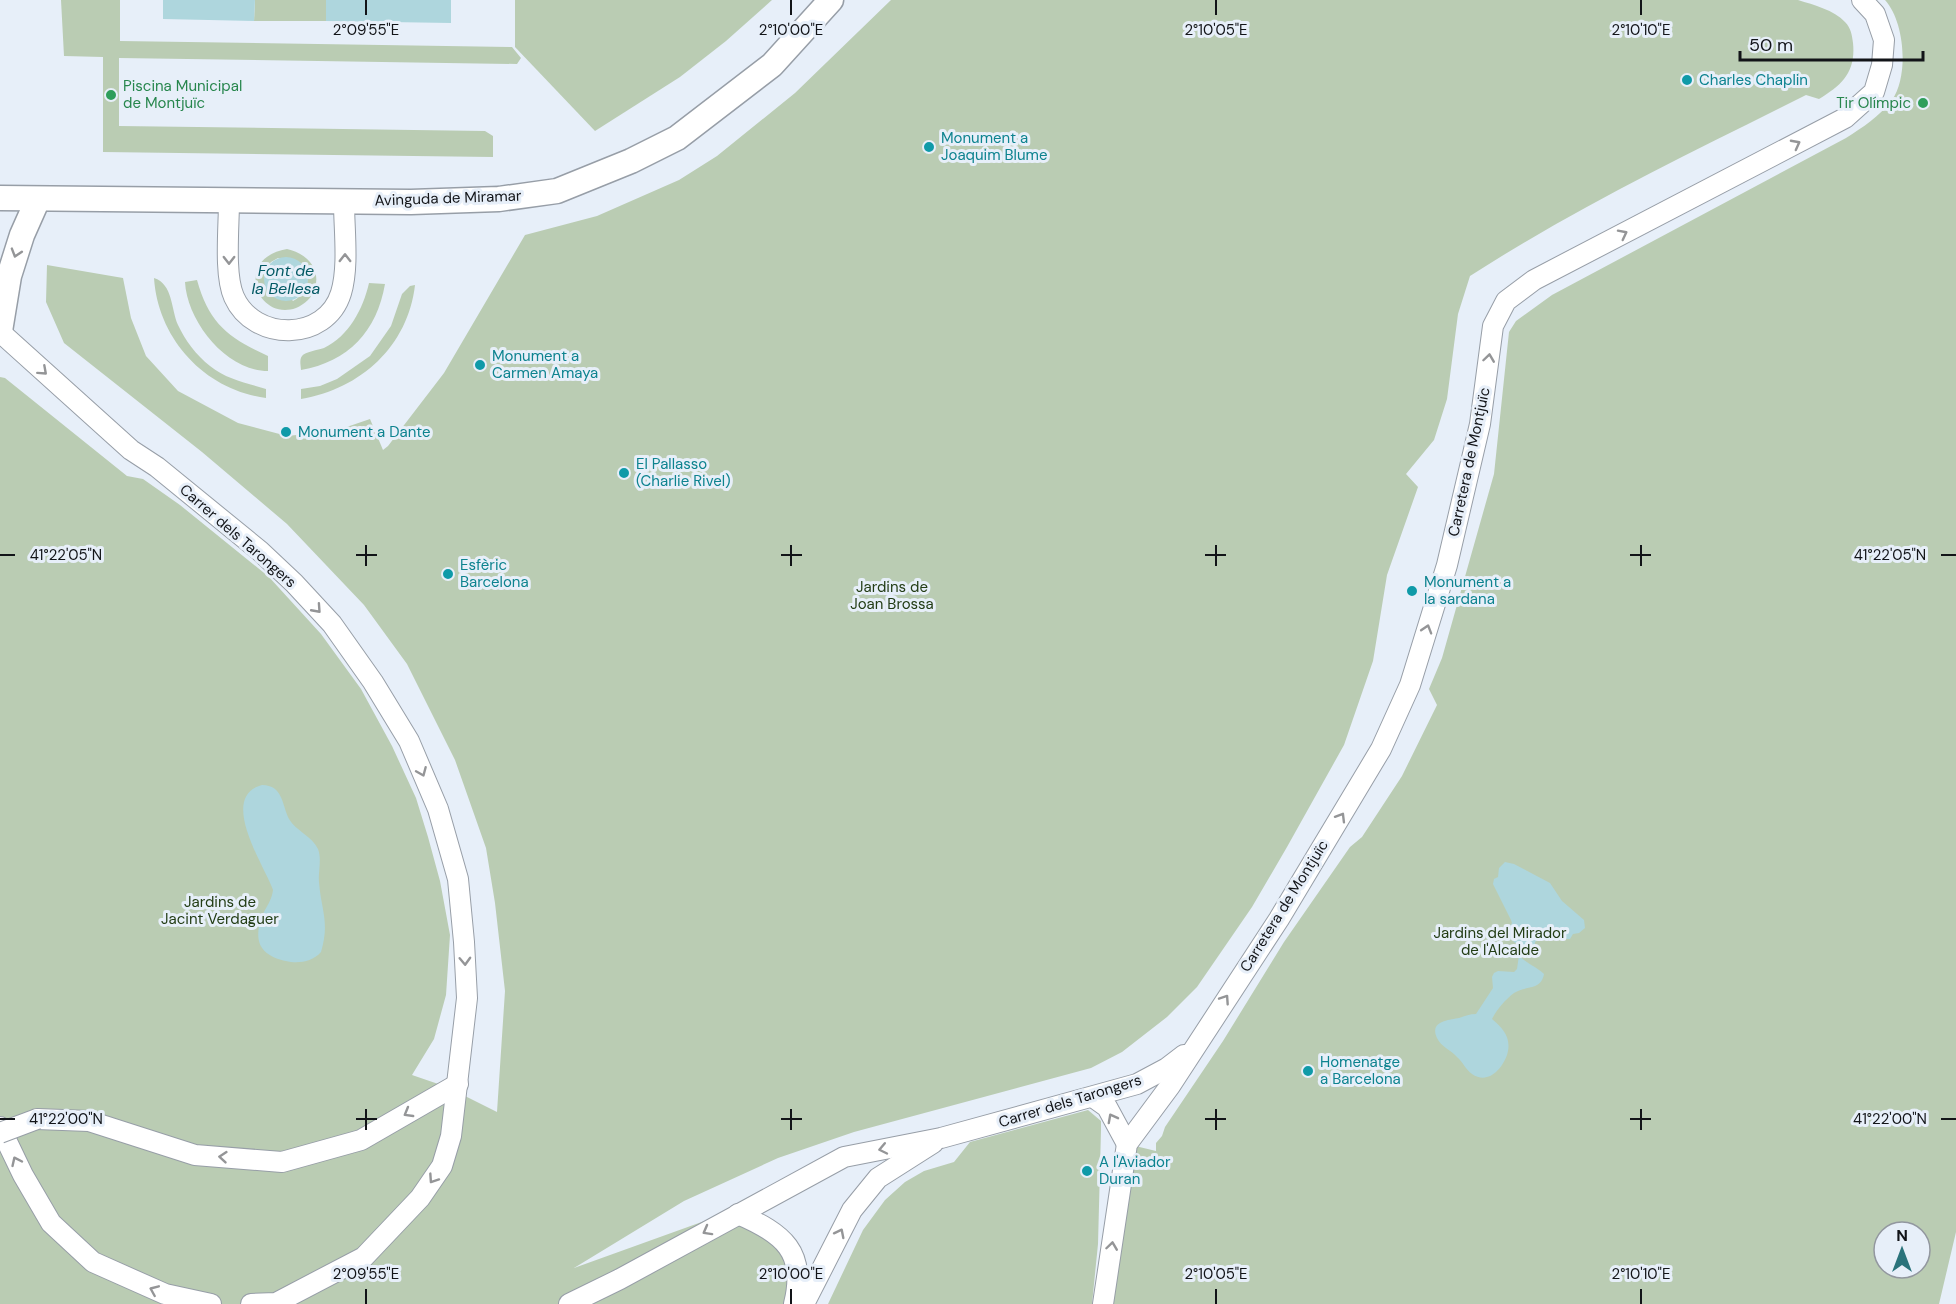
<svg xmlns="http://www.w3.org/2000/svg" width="1956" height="1304" font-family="'DM Sans',sans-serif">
	<rect width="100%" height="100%" fill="#e7eff9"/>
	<g fill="#baccb3" fill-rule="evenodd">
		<path d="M61 0H120V41L512 47 521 58 517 64 119 58V126L485 131 493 136V157L103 152V57L64 56Z"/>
		<path d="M255 0H326V21H254Z"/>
		<path d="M515 0H772L726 41 680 77 595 131 515 47Z"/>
		<path d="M891 0H1798C1814 5 1834 10 1845 22 1851 28 1852 35 1853 43 1856 72 1842 85 1819 99L1806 95C1692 152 1577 207 1470 276L1458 314 1447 399 1434 440 1406 474 1418 487 1387 575 1373 661 1344 745 1287 847 1252 907 1197 987 1167 1017 1122 1052 1091 1068 854 1132 778 1158 684 1201 574 1268 710 1219 743 1205 769 1240 785 1257 802 1304H0V377L5 378 127 476 143 479 180 505 269 577 321 634 361 689 392 746 416 798 428 837 440 881 450 935 446 995 434 1039 412 1075 447 1087 497 1112 505 991 495 903 486 848 455 760 407 664 364 605 287 524 202 452 64 343 46 302 47 265 123 278 131 318 146 356 178 391 238 423 287 436 335 431 370 419 383 450 388 446 444 373 525 235 597 216 679 180 717 156 795 93Z"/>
		<path d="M1885 0H1956V1232L1939 1304H1103L1127 1144 1156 1151V1143L1162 1136 1165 1127 1223 1041 1284 942 1350 847 1362 837 1402 776 1437 705 1429 689 1442 658 1494 474 1509 332 1516 321 1552 295 1846 138C1863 127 1879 117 1892 100 1909 76 1905 22 1885 0ZM1884 1232H1920V1268H1884Z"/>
		<path d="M287 249C306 253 321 268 315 288 312 298 305 304 296 308 257 322 233 258 287 249ZM278 258 304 266C311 280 307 294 293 301L266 268 271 262Z"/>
		<path d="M154 278C173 284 171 309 178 325 185 340 196 355 210 366 226 379 246 383 266 389V398C205 390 158 339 154 278Z"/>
		<path d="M197 280C209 323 228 338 268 356V371C226 371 187 321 185 282Z"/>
		<path d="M369 283 385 284C377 331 348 362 301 370 301 366 299 360 302 356 305 352 318 350 324 348 349 336 363 309 369 283Z"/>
		<path d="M415 285C408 346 361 389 301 399V389L320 386 337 379 370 356 391 326 402 294 410 286Z"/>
		<path d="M1088 1110 1101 1121V1130L1098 1244 1092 1304H828L863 1230 885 1200 905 1182 924 1171 954 1162 970 1142Z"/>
	</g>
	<g fill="#aed6dd">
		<path d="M163 0H255L254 21 163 19Z"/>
		<path d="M326 0H451V23L326 21Z"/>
		<circle cx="286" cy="279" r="22"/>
		<path d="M262 785C283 785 282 805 289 819 296 831 312 836 318 849 322 859 318 872 319 882 321 910 330 922 321 952 313 961 302 963 291 962 262 957 252 944 262 916 266 907 272 900 273 890 266 868 217 797 262 785Z"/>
		<path d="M1505 862 1514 864 1550 883 1562 901 1584 920 1585 928 1579 933 1573 934 1570 939 1540 938 1535 942V948C1521 947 1511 944 1507 931L1512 923 1511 920 1493 884 1494 879 1498 877 1499 868Z"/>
		<path d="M1519 955C1525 963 1537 967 1544 974 1541 991 1526 985 1514 993 1505 1000 1497 1009 1492 1019 1504 1029 1512 1039 1507 1055 1502 1069 1488 1085 1472 1074 1466 1070 1463 1062 1457 1057 1451 1050 1441 1047 1437 1038 1429 1021 1449 1020 1459 1018 1465 1016 1470 1014 1476 1014L1493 988 1492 977 1494 973 1498 971 1514 972 1517 969Z"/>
	</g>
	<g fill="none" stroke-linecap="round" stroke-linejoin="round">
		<defs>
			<g id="minor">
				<path d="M229 201C229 227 224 275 234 297 254 342 326 342 341 293 349 267 344 229 344 202"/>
				<path d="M0 332 131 450 157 467 260 551 294 583 332 624 373 682 409 741 438 809 458 879 464 942 467 998 451 1136 442 1166 420 1198 364 1257 276 1303 251 1304"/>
				<path d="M1093 1097 1107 1107 1127 1144"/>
				<path d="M37 1119 89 1121 195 1155 282 1162 361 1140 458 1084"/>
				<path d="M0 1127 23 1175 51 1223 93 1262 165 1294 211 1304"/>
				<path d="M738 1214C783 1233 807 1252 794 1304"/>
				<path d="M569 1304 620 1279 844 1157 941 1138 1137 1084 1167 1068 1184 1055"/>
				<path d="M804 1304 852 1210 878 1178 933 1143"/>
				<path d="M1103 1304 1127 1144 1170 1086 1279 919 1381 749 1410 685 1447 565 1480 424 1493 326 1506 301 1534 280 1845 118 1874 92 1882 65 1884 40 1875 14 1862 0"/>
			</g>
			<g id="tertiary">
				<path d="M0 198 411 202 499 199 557 191 631 161 677 138 772 65 831 0"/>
				<path d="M0 331 9 276 22 235 38 199"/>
			</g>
		</defs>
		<use href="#minor" stroke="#979ea7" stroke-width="22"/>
		<use href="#tertiary" stroke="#979ea7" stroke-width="27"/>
		<use href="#minor" stroke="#fff" stroke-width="20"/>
		<use href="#tertiary" stroke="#fff" stroke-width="24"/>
		<defs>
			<path id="minor-bridge" d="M0 1133 37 1119"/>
		</defs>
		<use href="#minor-bridge" stroke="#979ea7" stroke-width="22" stroke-linecap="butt"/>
		<use href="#minor-bridge" stroke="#fff" stroke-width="20"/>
	</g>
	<defs><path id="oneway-chevron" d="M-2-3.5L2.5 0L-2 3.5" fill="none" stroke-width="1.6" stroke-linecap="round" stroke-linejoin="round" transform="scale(1.5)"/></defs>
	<g stroke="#949597">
		<use href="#oneway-chevron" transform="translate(1796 144) rotate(-28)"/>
		<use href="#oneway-chevron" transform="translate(1623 234) rotate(-27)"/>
		<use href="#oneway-chevron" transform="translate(16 253) rotate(107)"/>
		<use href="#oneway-chevron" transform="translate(345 258) rotate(-90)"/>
		<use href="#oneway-chevron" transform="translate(229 260) rotate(90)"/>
		<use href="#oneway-chevron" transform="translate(1489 358) rotate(-82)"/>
		<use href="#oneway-chevron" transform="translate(43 371) rotate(42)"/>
		<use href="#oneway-chevron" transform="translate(317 609) rotate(48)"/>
		<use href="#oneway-chevron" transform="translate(1427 629) rotate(-73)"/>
		<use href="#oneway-chevron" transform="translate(422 772) rotate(67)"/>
		<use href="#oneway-chevron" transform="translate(1341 817) rotate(-59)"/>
		<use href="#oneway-chevron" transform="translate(465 961) rotate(88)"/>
		<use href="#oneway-chevron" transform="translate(1225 999) rotate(-56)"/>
		<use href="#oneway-chevron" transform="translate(408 1113) rotate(150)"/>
		<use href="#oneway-chevron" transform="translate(1112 1118) rotate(-118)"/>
		<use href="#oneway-chevron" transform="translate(883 1149) rotate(168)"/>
		<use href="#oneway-chevron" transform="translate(223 1157) rotate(-175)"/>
		<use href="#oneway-chevron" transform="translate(16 1161) rotate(-115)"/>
		<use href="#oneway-chevron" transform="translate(433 1179) rotate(124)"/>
		<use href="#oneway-chevron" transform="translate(707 1231) rotate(151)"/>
		<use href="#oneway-chevron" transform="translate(840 1233) rotate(-63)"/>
		<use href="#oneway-chevron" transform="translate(1112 1246) rotate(-82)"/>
		<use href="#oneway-chevron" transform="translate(154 1290) rotate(-157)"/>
	</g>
	<path fill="none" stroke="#121418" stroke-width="2" d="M366 0V15M791 0V15M1216 0V15M1641 0V15M366 545V566M791 545V566M1216 545V566M1641 545V566M0 555H15M356 555H377M781 555H802M1205 555H1226M1630 555H1651M1941 555H1956M366 1109V1130M791 1109V1130M1216 1109V1130M1641 1109V1130M0 1119H15M356 1119H377M781 1119H802M1205 1119H1226M1630 1119H1651M1941 1119H1956M366 1289V1304M791 1289V1304M1216 1289V1304M1641 1289V1304"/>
	<g fill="#0f9aa8" stroke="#e7eff9" stroke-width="2">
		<circle cx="1687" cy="80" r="6"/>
		<circle cx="929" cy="147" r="6"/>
		<circle cx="480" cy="365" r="6"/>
		<circle cx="286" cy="432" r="6"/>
		<circle cx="624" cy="473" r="6"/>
		<circle cx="448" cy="574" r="6"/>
		<circle cx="1412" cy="591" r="6"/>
		<circle cx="1308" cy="1071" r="6"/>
		<circle cx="1087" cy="1171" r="6"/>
	</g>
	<g fill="#2e9e5b" stroke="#e7eff9" stroke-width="2">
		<circle cx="111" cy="95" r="6"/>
		<circle cx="1923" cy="103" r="6"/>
	</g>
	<g text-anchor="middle" stroke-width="6" stroke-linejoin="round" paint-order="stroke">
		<g font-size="15" fill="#0d838f" stroke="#e7eff9" text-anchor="start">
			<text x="1699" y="85">Charles Chaplin</text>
			<text x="941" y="143">Monument a<tspan x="941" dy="17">Joaquim Blume</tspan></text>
			<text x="492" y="361">Monument a<tspan x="492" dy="17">Carmen Amaya</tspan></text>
			<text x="298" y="437">Monument a Dante</text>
			<text x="636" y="469">El Pallasso<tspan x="636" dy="17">(Charlie Rivel)</tspan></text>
			<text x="460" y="570">Esfèric<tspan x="460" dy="17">Barcelona</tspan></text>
			<text x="1424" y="587">Monument a<tspan x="1424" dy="17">la sardana</tspan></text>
			<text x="1320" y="1067">Homenatge<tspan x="1320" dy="17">a Barcelona</tspan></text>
			<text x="1099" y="1167">A l'Aviador<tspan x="1099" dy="17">Duran</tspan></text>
		</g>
		<g font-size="15" fill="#27864d" stroke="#e7eff9" text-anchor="start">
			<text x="123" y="91">Piscina Municipal<tspan x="123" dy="17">de Montjuïc</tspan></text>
			<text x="1911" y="108" text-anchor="end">Tir Olímpic</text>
		</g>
		<g font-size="15" fill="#121418" stroke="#e7eff9">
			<text transform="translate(448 198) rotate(-2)" y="5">Avinguda de Miramar</text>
			<text transform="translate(1469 462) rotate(-78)" y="5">Carretera de Montjuïc</text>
			<text transform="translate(238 536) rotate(41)" y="5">Carrer dels Tarongers</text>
			<text transform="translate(1284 906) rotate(-58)" y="5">Carretera de Montjuïc</text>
			<text transform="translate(1070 1101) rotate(-17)" y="5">Carrer dels Tarongers</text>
		</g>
		<g font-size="15" fill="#233d15" stroke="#e7eff9">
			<text x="892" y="592">Jardins de<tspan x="892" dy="17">Joan Brossa</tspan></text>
			<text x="220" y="907">Jardins de<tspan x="220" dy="17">Jacint Verdaguer</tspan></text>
			<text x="1500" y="938">Jardins del Mirador<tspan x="1500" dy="17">de l'Alcalde</tspan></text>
		</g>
		<g font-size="16" font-style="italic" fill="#045a65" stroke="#e7eff9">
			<text x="286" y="276">Font de<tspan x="286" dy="18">la Bellesa</tspan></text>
		</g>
	</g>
	<g font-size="15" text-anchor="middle" fill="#121418" stroke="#e7eff9" stroke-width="6" stroke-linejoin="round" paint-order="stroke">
		<text x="366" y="35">2°09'55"E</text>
		<text x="791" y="35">2°10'00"E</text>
		<text x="1216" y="35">2°10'05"E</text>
		<text x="1641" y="35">2°10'10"E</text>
		<text x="66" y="560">41°22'05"N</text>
		<text x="1890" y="560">41°22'05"N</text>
		<text x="66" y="1124">41°22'00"N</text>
		<text x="1890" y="1124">41°22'00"N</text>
		<text x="366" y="1279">2°09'55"E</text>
		<text x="791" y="1279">2°10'00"E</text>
		<text x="1216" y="1279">2°10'05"E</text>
		<text x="1641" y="1279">2°10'10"E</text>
	</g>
	<g transform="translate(1902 1250)"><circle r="28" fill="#e7eff9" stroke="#92979f" stroke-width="1.5"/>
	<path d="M0-4.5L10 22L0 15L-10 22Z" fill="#2a737b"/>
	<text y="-9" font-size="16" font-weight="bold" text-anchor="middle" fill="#121418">N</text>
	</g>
	<path d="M1740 51v9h183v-9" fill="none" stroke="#121418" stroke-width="3"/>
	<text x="1749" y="51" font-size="18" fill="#121418" stroke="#e7eff9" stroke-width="4.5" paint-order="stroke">50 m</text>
</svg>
